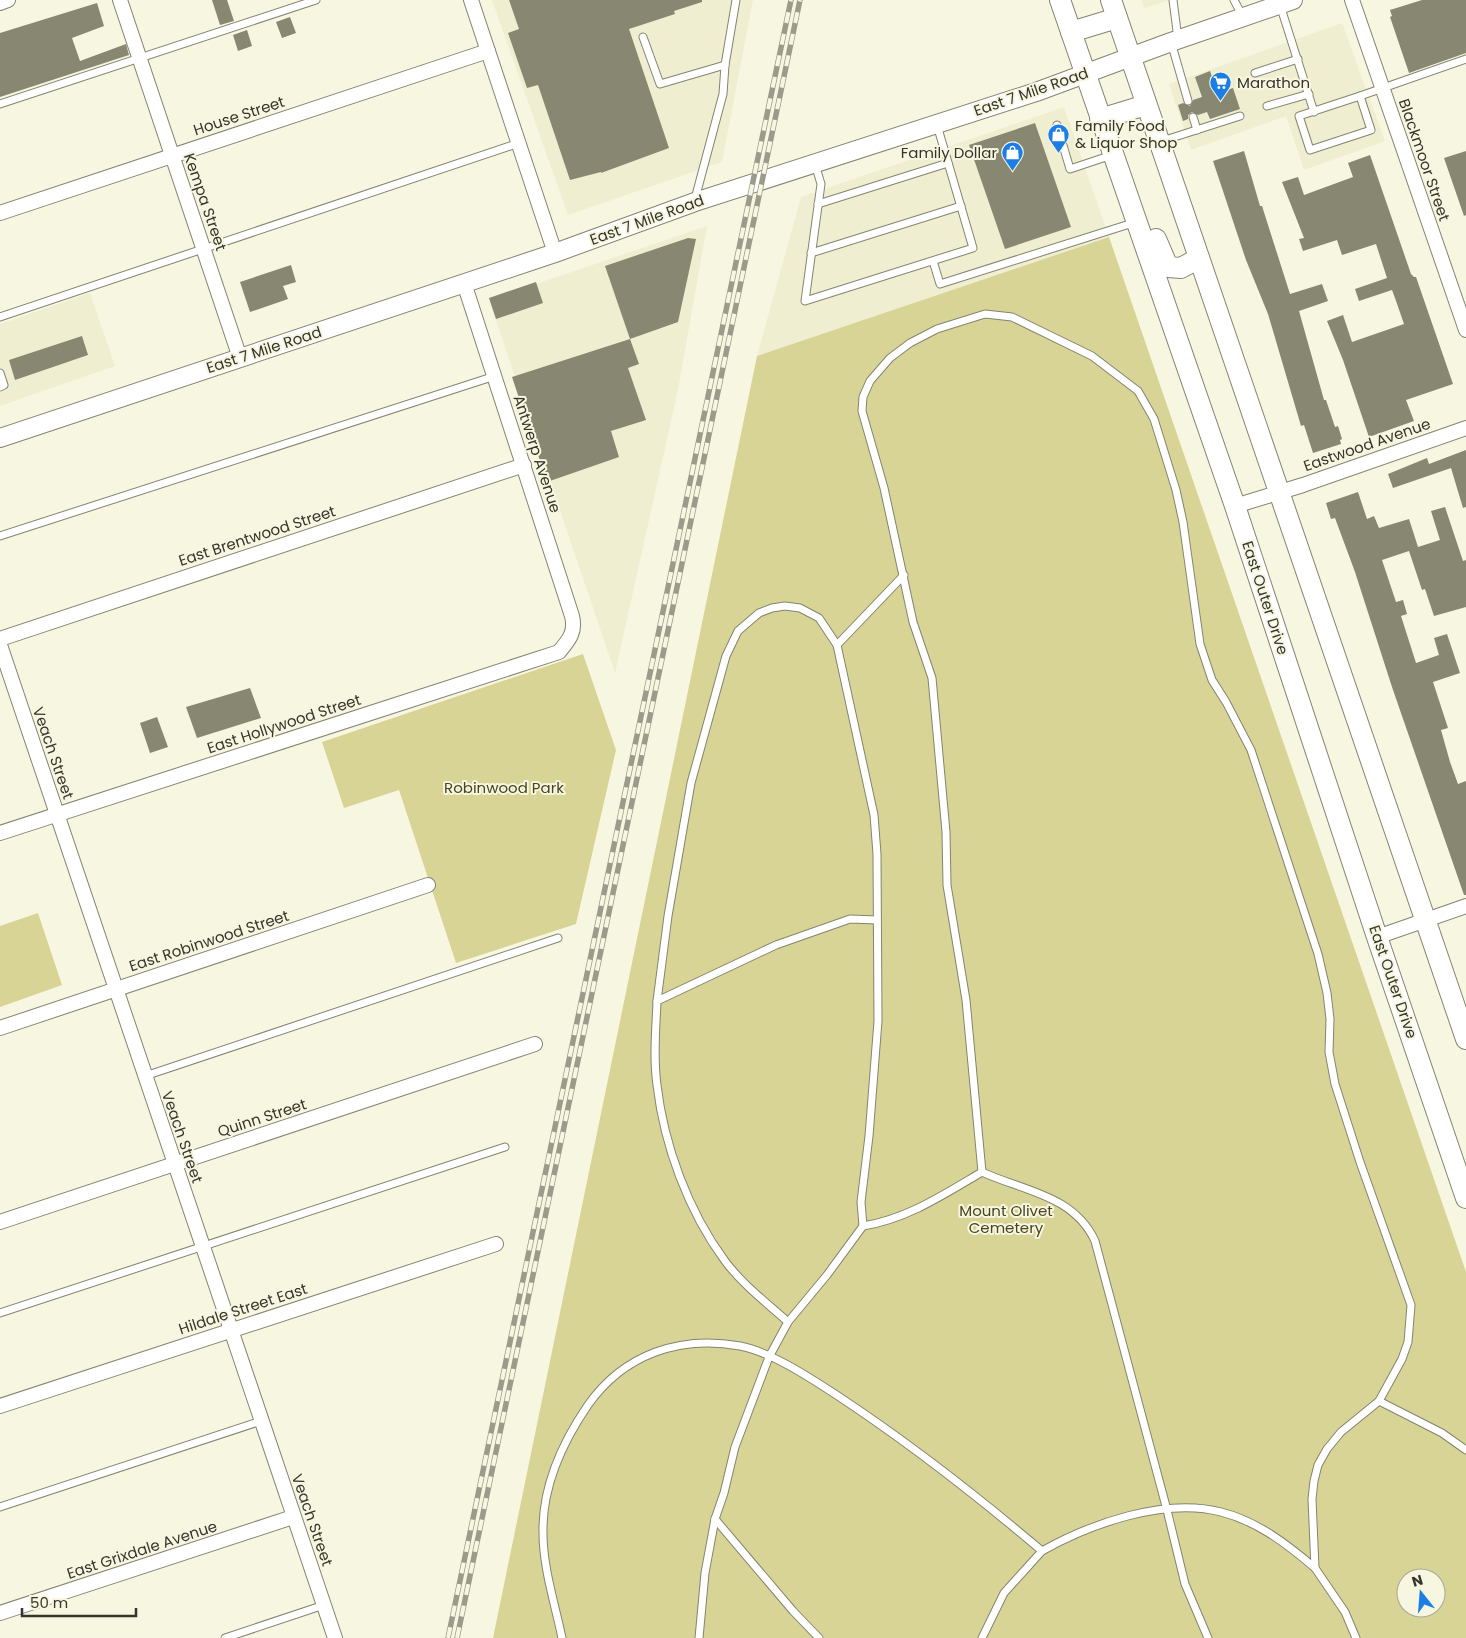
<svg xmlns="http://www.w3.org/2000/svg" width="1466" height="1638" font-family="Poppins,sans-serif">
	<rect width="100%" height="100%" fill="#f7f6e0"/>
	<g fill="#f0eed0">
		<path d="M492 0H753L722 162 568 215Z"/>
		<path d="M1141 0H1170L1144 8Z"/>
		<path d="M1342 23 1385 141 1304 170 1286 116 1191 150 1169 84Z"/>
		<path d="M1064 107 1109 237 757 356 801 197Z"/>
		<path d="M707 226 678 390 615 673 489 300Z"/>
		<path d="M90 293 115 366 0 406V324Z"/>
	</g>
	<g fill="#d8d496" fill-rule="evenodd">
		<path d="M1109 237 1466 1272V1638H493L757 356ZM1406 1578H1436V1608H1406Z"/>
		<path d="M583 654 616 750 576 924 456 963 399 790 344 808 322 742Z"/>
		<path d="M38 913 62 985 0 1007V926Z"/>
	</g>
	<g fill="#888772">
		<path d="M212 0H227L234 21 220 25Z"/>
		<path d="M509 0H702V2L674 11 675 14 629 29 669 148 601 173V172L570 180 538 85 527 88 508 33 519 29Z"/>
		<path d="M1422 0H1466V53L1409 73 1390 17 1392 16 1390 10Z"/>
		<path d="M97 3 104 26 72 38 80 61 126 44 129 55 0 97V33Z"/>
		<path d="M290 17 296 33 282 38 276 22Z"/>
		<path d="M247 30 252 46 238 51 233 35Z"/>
		<path d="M1210 71 1218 93 1233 88 1240 109 1210 119 1207 112 1198 115 1192 112 1188 115V119L1183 121 1178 105 1183 103 1190 106 1193 100 1202 97 1195 77Z"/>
		<path d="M1035 123 1071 227 1005 249 969 145Z"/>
		<path d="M1244 151 1260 206H1262L1290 294 1322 284 1328 301 1299 311 1324 400H1326L1335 427 1338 426 1342 439 1340 440 1341 444 1313 453 1304 425 1301 426 1268 314 1246 260 1213 161Z"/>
		<path d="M1466 151V215L1464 216 1444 158Z"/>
		<path d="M1370 155 1411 274 1414 277H1416L1453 384 1406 400 1414 421 1369 437 1343 360 1327 321 1343 315 1352 342 1404 324 1395 298 1392 290 1359 301 1355 289 1387 278 1376 244 1342 255 1337 240 1303 251 1299 239 1304 238 1282 182 1298 177 1304 195 1353 177 1348 163Z"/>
		<path d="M688 238 696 239 678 322 630 339 605 266Z"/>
		<path d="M291 265 296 282 283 286 288 299 250 312 240 282Z"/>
		<path d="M536 282 543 303 496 319 489 298Z"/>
		<path d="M82 336 88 355 15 380 9 360Z"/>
		<path d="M630 339 639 364 628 368 646 420 611 431 619 457 547 482 512 377Z"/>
		<path d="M1466 450V507L1463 508 1451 468 1393 488 1388 474 1427 458 1429 464Z"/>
		<path d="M1358 492 1367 519 1374 516 1379 528 1409 519 1418 547 1440 540 1431 511 1445 507 1463 561 1466 560V607L1434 616 1425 589 1422 590 1409 551 1382 560 1396 602 1403 600 1407 614 1401 616 1416 663 1439 655 1434 638 1447 634 1460 673 1433 682 1448 728 1441 730 1450 762 1458 784 1466 781V895H1464L1392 687 1355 572 1335 518 1331 519 1326 503Z"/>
		<path d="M250 688 261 718 197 738 186 707Z"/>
		<path d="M157 717 168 747 150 753 140 723Z"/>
	</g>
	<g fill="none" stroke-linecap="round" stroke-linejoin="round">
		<defs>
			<g id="service">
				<path d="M1173 0 1178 39"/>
				<path d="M1234 0 1243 17"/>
				<path d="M1280 5 1314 112"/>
				<path d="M643 37 660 84 725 65"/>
				<path d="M1171 42 1188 101"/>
				<path d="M1255 73 1298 59"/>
				<path d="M1360 96 1371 130 1310 150 1299 116Z"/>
				<path d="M1360 96 1466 59"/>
				<path d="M0 104 316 0"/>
				<path d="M1267 106 1309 94"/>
				<path d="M1193 117 1197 130"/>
				<path d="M1057 125 1070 169 1112 155"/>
				<path d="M1162 141 1240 116"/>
				<path d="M815 164 821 184 805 301 973 248 937 125"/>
				<path d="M695 199 723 94 725 65 736 0"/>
				<path d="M818 204 948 163"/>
				<path d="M811 253 961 206"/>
				<path d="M933 261 940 284 1136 222"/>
				<path d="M0 317 519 143"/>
				<path d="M0 373 4 385 0 387"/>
				<path d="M0 536 495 376"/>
				<path d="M837 645 904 575"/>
				<path d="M657 1001 668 916 691 783 726 656 738 631 759 613 772 608 785 606 800 608 819 618 837 645 874 815 877 854 878 1021 869 1136 861 1202 863 1226"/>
				<path d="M145 1076 558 938"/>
				<path d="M982 1172 966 1000 947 885 946 832 932 678 913 622 884 488 862 411 863 397 870 381 890 358 910 343 937 329 985 314 1012 317 1092 356 1138 391 1154 419 1176 490 1183 522 1200 644 1212 680 1226 702 1251 750 1318 954 1327 993 1330 1019 1329 1052 1335 1084 1360 1162 1411 1305 1408 1342 1402 1359 1379 1401 1341 1432 1327 1449 1318 1465 1314 1481 1312 1499 1315 1568 1345 1612 1356 1638"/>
				<path d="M0 1313 505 1147"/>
				<path d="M788 1322C767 1303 742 1284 725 1261 688 1211 664 1145 657 1085 653 1057 656 1028 657 1001L776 945 850 919 877 920"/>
				<path d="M1379 1401 1442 1433 1466 1450"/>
				<path d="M0 1507 261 1421"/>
				<path d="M715 1519 793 1611 819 1638"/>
				<path d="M225 1638 324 1605"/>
				<path d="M562 1638C555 1604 543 1568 543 1533 542 1487 562 1443 588 1405 624 1354 680 1335 740 1346 771 1352 809 1377 835 1394 908 1442 976 1495 1042 1551 1090 1524 1165 1497 1221 1512 1257 1521 1287 1544 1315 1568"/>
				<path d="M699 1638 705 1573 715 1519 724 1493 735 1447 769 1357 788 1322 827 1275 863 1226C907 1219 943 1195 982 1172 1023 1191 1074 1195 1095 1241L1167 1510 1185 1584 1208 1638"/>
				<path d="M982 1638 1004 1593 1042 1551"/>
			</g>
			<g id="minor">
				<path d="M120 0 240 358"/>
				<path d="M471 0 555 253"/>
				<path d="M1352 0 1466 330"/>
				<path d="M0 3 8 0"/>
				<path d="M0 213 488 51"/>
				<path d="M1235 506 1303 485 1466 428"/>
				<path d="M0 639 524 465"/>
				<path d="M0 645 335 1638"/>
				<path d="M0 833 559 652C569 640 576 632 572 616L464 283"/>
				<path d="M1377 937 1466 906"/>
				<path d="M0 1028 428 885"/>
				<path d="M0 1222 535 1044"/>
				<path d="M0 1406 496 1244"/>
				<path d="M0 1613 293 1517"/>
			</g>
			<path id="tertiary" d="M0 438 555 253 695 202 1036 92 1171 42 1293 0"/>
			<g id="secondary">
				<path d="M1060 0 1235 506 1377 937 1466 1198"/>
				<path d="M1111 0 1466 1039"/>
				<path d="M1071 32 1117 18"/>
				<path d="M1100 119 1146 105"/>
				<path d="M1156 239 1168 267 1181 268 1199 258"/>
			</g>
		</defs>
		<use href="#service" stroke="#858470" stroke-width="9"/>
		<use href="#minor" stroke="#858470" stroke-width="16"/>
		<use href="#tertiary" stroke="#858470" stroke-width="20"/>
		<use href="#secondary" stroke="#858470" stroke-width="22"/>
		<use href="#service" stroke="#fff" stroke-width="7"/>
		<use href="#minor" stroke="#fff" stroke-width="14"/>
		<use href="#tertiary" stroke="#fff" stroke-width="18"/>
		<use href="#secondary" stroke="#fff" stroke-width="20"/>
		<defs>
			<g id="rail">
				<path d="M448 1638 791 0"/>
				<path d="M457 1638 800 0"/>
			</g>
		</defs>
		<use href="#rail" stroke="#9c9b8b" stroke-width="5.5"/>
		<use href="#rail" stroke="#f7f6e0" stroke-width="4" stroke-dasharray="11" stroke-linecap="butt"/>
	</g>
	<defs>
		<symbol id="supermarket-pin" viewBox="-11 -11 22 30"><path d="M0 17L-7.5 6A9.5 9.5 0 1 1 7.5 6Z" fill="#1b7de6" stroke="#f7f6e0"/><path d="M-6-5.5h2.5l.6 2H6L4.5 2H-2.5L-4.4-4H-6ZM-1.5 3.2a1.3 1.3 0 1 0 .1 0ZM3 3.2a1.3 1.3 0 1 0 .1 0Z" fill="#fff"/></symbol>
		<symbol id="shop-pin" viewBox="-11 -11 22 30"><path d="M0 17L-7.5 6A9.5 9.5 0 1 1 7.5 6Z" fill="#1b7de6" stroke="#f7f6e0"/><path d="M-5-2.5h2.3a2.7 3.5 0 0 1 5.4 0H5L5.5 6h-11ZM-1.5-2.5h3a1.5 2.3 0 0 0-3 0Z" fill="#fff"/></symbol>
	</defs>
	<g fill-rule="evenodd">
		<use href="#supermarket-pin" x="1208" y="70" width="25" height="34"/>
		<use href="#shop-pin" x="1046" y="122" width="25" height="34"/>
		<use href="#shop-pin" x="1000" y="140" width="25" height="34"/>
	</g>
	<g text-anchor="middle" stroke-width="4" stroke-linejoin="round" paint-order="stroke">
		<g font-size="15" fill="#35352c" stroke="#f7f6e0" text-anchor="start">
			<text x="1237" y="88">Marathon</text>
			<text x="1075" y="131">Family Food<tspan x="1075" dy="17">&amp; Liquor Shop</tspan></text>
			<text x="997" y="158" text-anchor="end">Family Dollar</text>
		</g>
		<g font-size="15" fill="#35352c" stroke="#f7f6e0">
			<text transform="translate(1031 92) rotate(-19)" y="5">East 7 Mile Road</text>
			<text transform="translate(239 116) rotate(-18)" y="5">House Street</text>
			<text transform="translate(1424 160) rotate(71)" y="5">Blackmoor Street</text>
			<text transform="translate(205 202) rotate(71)" y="5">Kempa Street</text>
			<text transform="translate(647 220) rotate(-20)" y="5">East 7 Mile Road</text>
			<text transform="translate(264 350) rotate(-18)" y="5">East 7 Mile Road</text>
			<text transform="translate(1367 445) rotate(-19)" y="5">Eastwood Avenue</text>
			<text transform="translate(537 454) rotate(72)" y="5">Antwerp Avenue</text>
			<text transform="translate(257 536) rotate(-18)" y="5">East Brentwood Street</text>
			<text transform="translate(1265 598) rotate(72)" y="5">East Outer Drive</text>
			<text transform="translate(284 724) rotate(-18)" y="5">East Hollywood Street</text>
			<text transform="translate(53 753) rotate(71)" y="5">Veach Street</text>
			<text transform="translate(209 941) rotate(-18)" y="5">East Robinwood Street</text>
			<text transform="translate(1393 982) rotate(71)" y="5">East Outer Drive</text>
			<text transform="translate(262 1118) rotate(-18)" y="5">Quinn Street</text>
			<text transform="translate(182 1137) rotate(71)" y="5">Veach Street</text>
			<text transform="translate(243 1309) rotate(-18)" y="5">Hildale Street East</text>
			<text transform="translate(312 1520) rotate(71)" y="5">Veach Street</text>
			<text transform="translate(142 1550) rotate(-18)" y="5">East Grixdale Avenue</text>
		</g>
		<g font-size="15" fill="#47441e" stroke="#f7f6e0">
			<text x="504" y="793">Robinwood Park</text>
			<text x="1006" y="1216">Mount Olivet<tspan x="1006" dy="17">Cemetery</tspan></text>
		</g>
	</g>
	<g transform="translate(1421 1593) rotate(343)"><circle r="24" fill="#f7f6e0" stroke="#a9a998"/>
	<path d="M0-4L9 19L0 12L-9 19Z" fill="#1b7de6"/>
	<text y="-8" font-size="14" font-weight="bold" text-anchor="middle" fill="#35352c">N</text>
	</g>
	<path d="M22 1608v8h114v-8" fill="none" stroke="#35352c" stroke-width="2.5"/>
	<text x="30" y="1608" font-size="15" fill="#35352c" stroke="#f7f6e0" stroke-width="4" paint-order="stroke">50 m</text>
</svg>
